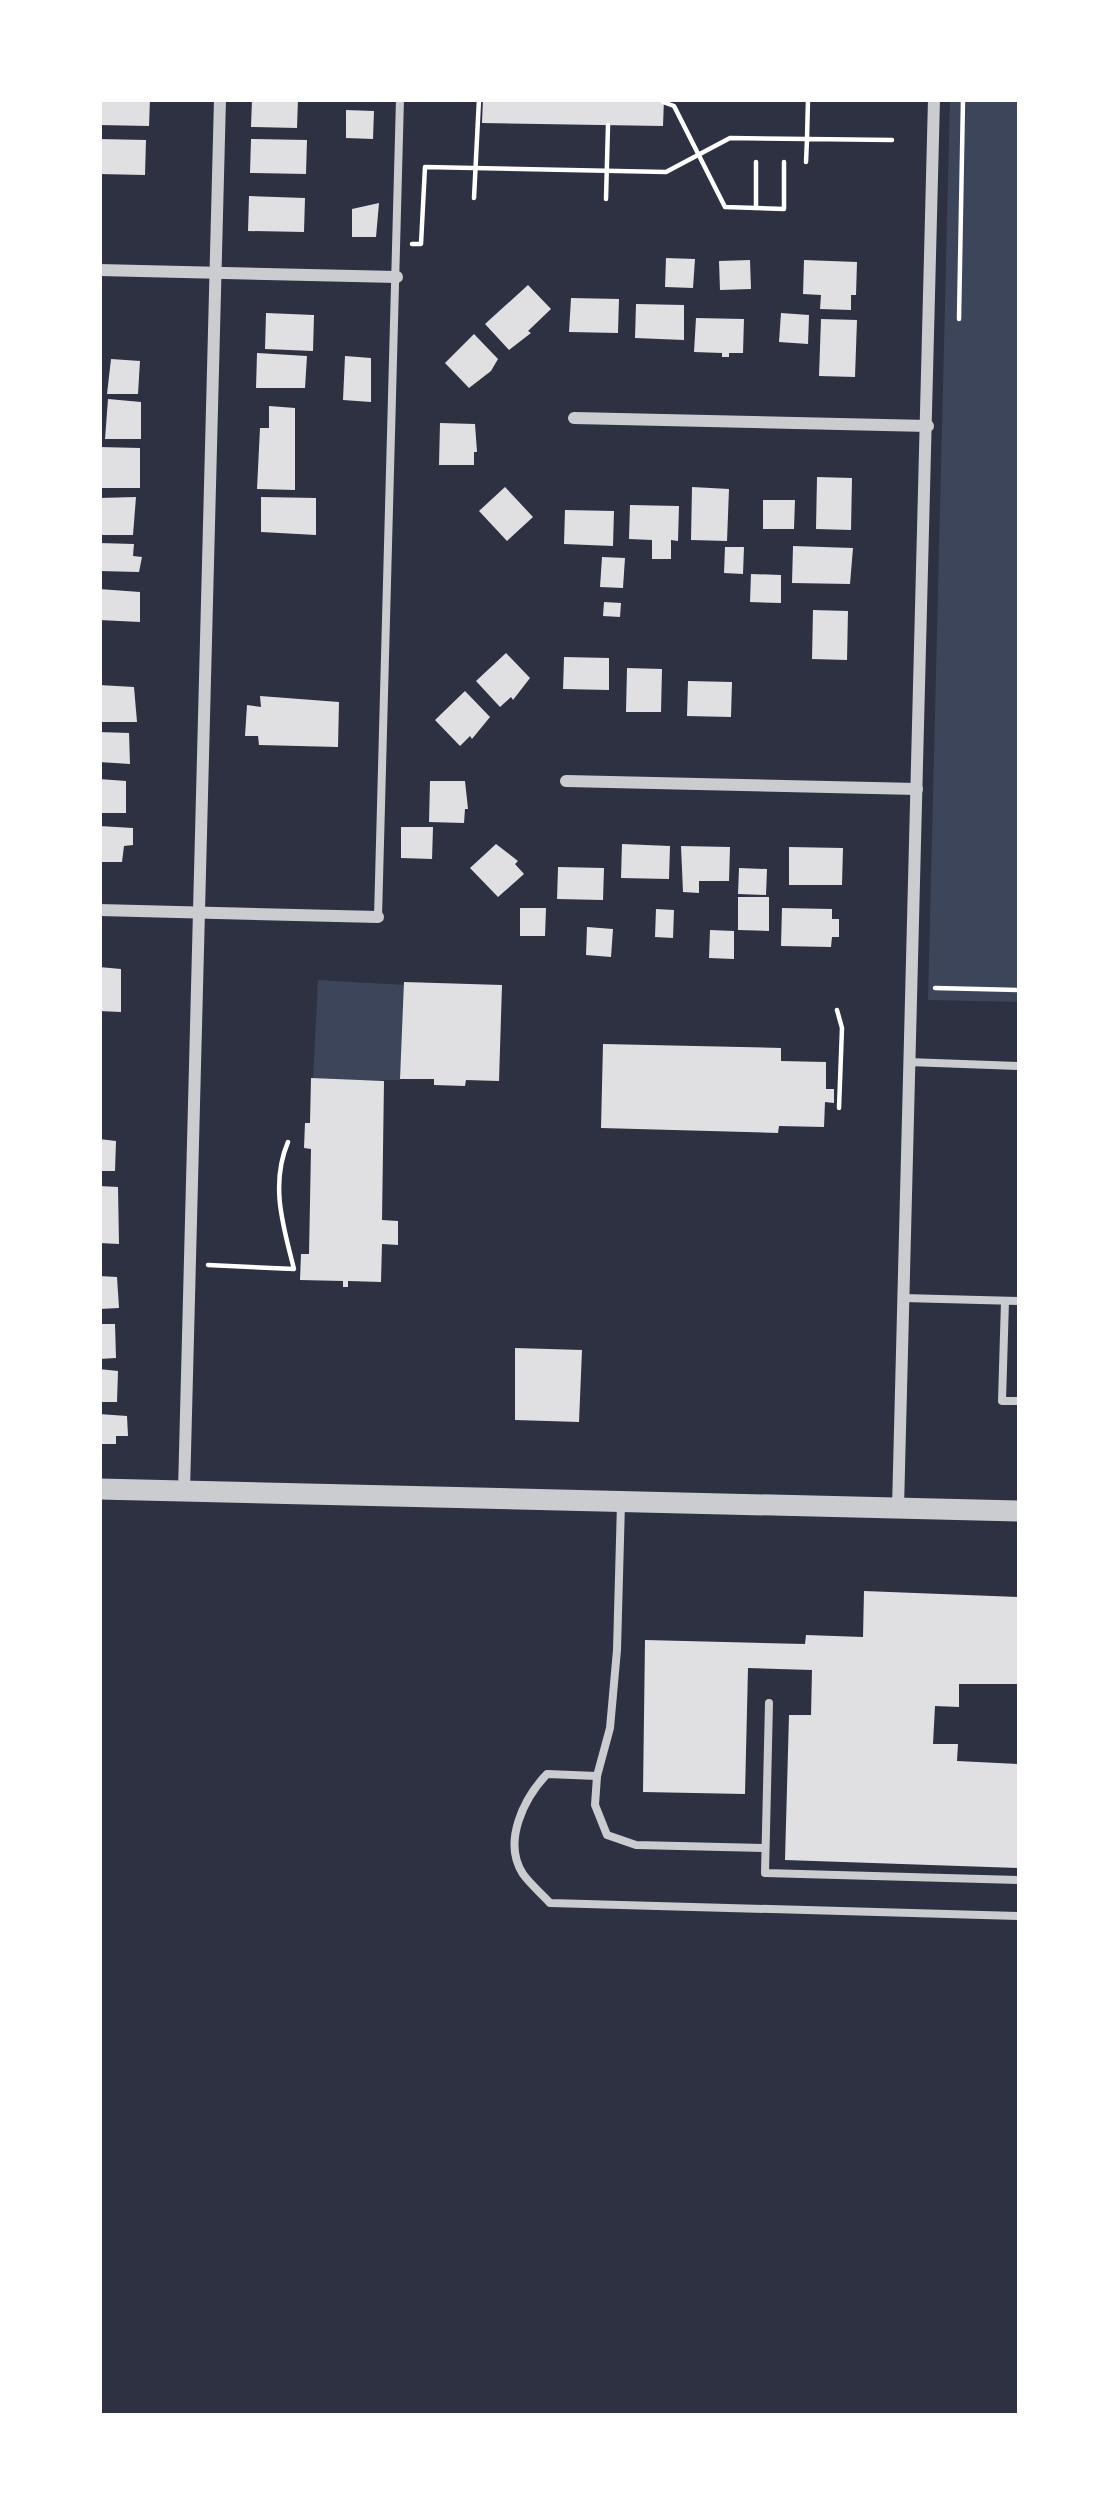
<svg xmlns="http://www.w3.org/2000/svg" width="1119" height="2515" font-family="'Libre Baskerville',serif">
	<rect width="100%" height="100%" fill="#2d3142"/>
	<g fill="#3c4559">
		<path d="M950 99H1020V1002L928 1000Z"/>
		<path d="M318 980 405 985 400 1080H313Z"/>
	</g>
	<g fill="#e0e0e3">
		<path d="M99 99H150L149 126 99 125Z"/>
		<path d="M252 99H298L297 128 251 127Z"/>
		<path d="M483 99H664L663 126 482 123Z"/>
		<path d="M346 110 374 111 373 139 346 138Z"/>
		<path d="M99 139 146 140 145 175 99 174Z"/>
		<path d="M251 139 307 140 306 174 250 173Z"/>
		<path d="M249 196 305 198 304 232 248 231Z"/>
		<path d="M379 203 376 237H352V209Z"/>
		<path d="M666 258 695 259 693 288 665 287Z"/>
		<path d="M750 260 751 289 720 290 719 261Z"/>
		<path d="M804 260 857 262 856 295H851V310L820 309 821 295 803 294Z"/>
		<path d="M528 285 551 309 528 331 531 333 509 350 485 324Z"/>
		<path d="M571 298 619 299 618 333 569 332Z"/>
		<path d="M636 304 684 305V340L635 338Z"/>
		<path d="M266 313 314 315 313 351 265 349Z"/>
		<path d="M781 313 809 315 808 344 779 342Z"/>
		<path d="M696 318 744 319 743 353H729V357H722V353L694 352Z"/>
		<path d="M821 319 857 320 855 377 819 376Z"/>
		<path d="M474 334 498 359 491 371 469 388 445 363Z"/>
		<path d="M257 353 307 356 305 388H256Z"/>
		<path d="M345 356 371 358V402L343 400Z"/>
		<path d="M111 359 140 361 138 394H107Z"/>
		<path d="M108 399 141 402V439H105Z"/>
		<path d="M269 406 295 408V490L257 489 260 428H269Z"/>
		<path d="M440 423 475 424 477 452H474V465H439Z"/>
		<path d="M99 447 140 448V488H99Z"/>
		<path d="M817 477 852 478 851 530 816 529Z"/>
		<path d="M505 487 533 517 507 541 479 511Z"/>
		<path d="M692 487 729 489 727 541 691 540Z"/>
		<path d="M136 497 133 535H99V498Z"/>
		<path d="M261 497 316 498V535L261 532Z"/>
		<path d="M763 500H795L794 529H763Z"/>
		<path d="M630 505 679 506 678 541 671 540V559H652V540L629 539Z"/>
		<path d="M565 510 614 511 613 546 564 544Z"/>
		<path d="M99 543 134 544 133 556 142 557 139 572 99 571Z"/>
		<path d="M793 546 853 548 850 584 792 583Z"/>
		<path d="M725 547H744L743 574 724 573Z"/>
		<path d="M602 557 625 558 623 588 600 587Z"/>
		<path d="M751 574 781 575V603L750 602Z"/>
		<path d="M99 589 140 592V622L99 620Z"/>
		<path d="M604 602 621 603 620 617 603 616Z"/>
		<path d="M813 610 848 611 847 660 812 659Z"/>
		<path d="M506 653 530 678 513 700 511 697 500 707 476 681Z"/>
		<path d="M564 657 609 658V690L563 689Z"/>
		<path d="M627 668 662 669 661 712H626Z"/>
		<path d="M688 681 732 682 731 717 687 716Z"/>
		<path d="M99 685 134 687 137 722H99Z"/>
		<path d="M465 691 490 717 472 739 470 736 460 746 435 720Z"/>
		<path d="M260 696 339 702 338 747 259 745 258 736H245L247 705 261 707Z"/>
		<path d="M99 732 129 733 130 764 99 762Z"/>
		<path d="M99 779 126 781V813H99Z"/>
		<path d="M430 781H465L468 809H465L464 823 429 822Z"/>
		<path d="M99 826 133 828V845L124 846 122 862H99Z"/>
		<path d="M401 827H433L432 859 401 858Z"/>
		<path d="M496 844 518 861 515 864 524 874 498 897 470 868Z"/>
		<path d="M622 844 670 846 669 879 621 878Z"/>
		<path d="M681 846 730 847 729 881H699V893L683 892Z"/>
		<path d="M789 847 843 848 842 885H789Z"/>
		<path d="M558 867 604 868 603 900 557 899Z"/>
		<path d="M739 868 767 869 766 895 738 894Z"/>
		<path d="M738 897H769V931L738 930Z"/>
		<path d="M520 908H546L545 936H520Z"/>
		<path d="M782 908 832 909V919H839V937H832L831 947 781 946Z"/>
		<path d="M656 909 674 910 673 938 655 937Z"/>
		<path d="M587 927 613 929 611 957 586 955Z"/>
		<path d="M710 930 734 931V959L709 958Z"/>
		<path d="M99 967 121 969V1012L99 1011Z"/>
		<path d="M404 982 502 985 499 1081 466 1080 465 1086 434 1085V1079H400Z"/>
		<path d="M603 1044 781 1048V1061L826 1062V1089H834V1103L825 1102 824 1127 779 1126 778 1133 601 1128Z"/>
		<path d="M311 1078 384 1081 382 1220 398 1221V1245L382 1244 381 1282 348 1281V1287H343V1281L300 1280 301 1254H309L311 1149 304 1148 305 1123H310Z"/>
		<path d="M99 1139 116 1141 115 1171H99Z"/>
		<path d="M99 1186 118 1187 119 1244 99 1243Z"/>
		<path d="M99 1276 117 1277 119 1308 99 1309Z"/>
		<path d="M99 1324H115L116 1358 99 1359Z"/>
		<path d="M515 1348 582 1350 579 1422 515 1420Z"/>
		<path d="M99 1369 118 1371 117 1402H99Z"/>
		<path d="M99 1414 127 1416 128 1436H116V1444H99Z"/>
		<path d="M864 1591 1020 1597V1684H959V1707L935 1706 933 1744H958L957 1761 1020 1764V1868L785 1860 789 1715H811L812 1670 748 1668 745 1794 643 1792 645 1640 805 1644 806 1635 863 1637Z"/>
	</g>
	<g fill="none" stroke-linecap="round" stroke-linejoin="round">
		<g stroke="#fff" stroke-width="4.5">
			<path d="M663 102 674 106 725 207 784 209V162"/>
			<path d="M756 162V208"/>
			<path d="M806 162 807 139 892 140"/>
			<path d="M474 198 479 99"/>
			<path d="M606 199 608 125"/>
			<path d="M412 244H421L425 167 666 172 730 138 807 139 808 99"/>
			<path d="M959 319 963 99"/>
			<path d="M935 988 1020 990"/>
			<path d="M837 1010 842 1028 839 1108"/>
			<path d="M208 1265 294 1269C283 1226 270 1184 288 1142"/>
		</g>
		<g stroke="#caccd0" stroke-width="8">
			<path d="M378 917 400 99"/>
			<path d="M908 1062 1020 1066"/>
			<path d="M903 1298 1020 1301"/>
			<path d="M1005 1301 1002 1401H1020"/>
			<path d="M621 1503 617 1650 610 1728 597 1776 595 1805 607 1835 636 1845 765 1848"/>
			<path d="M769 1703 765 1873 1020 1880"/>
			<path d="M597 1776 547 1774C524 1798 502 1842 523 1874 530 1884 542 1894 550 1903L1020 1916"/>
		</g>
		<g stroke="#caccd0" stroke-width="12">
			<path d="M99 270 397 277"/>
			<path d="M574 418 928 426"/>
			<path d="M566 781 917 789"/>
			<path d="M99 910 378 917"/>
			<path d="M184 1491 220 99"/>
			<path d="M898 1508 934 99"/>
		</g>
		<path stroke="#caccd0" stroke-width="21" d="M99 1489 1020 1511"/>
	</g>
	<rect width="1119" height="2515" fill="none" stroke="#ffffff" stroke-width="204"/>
</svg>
